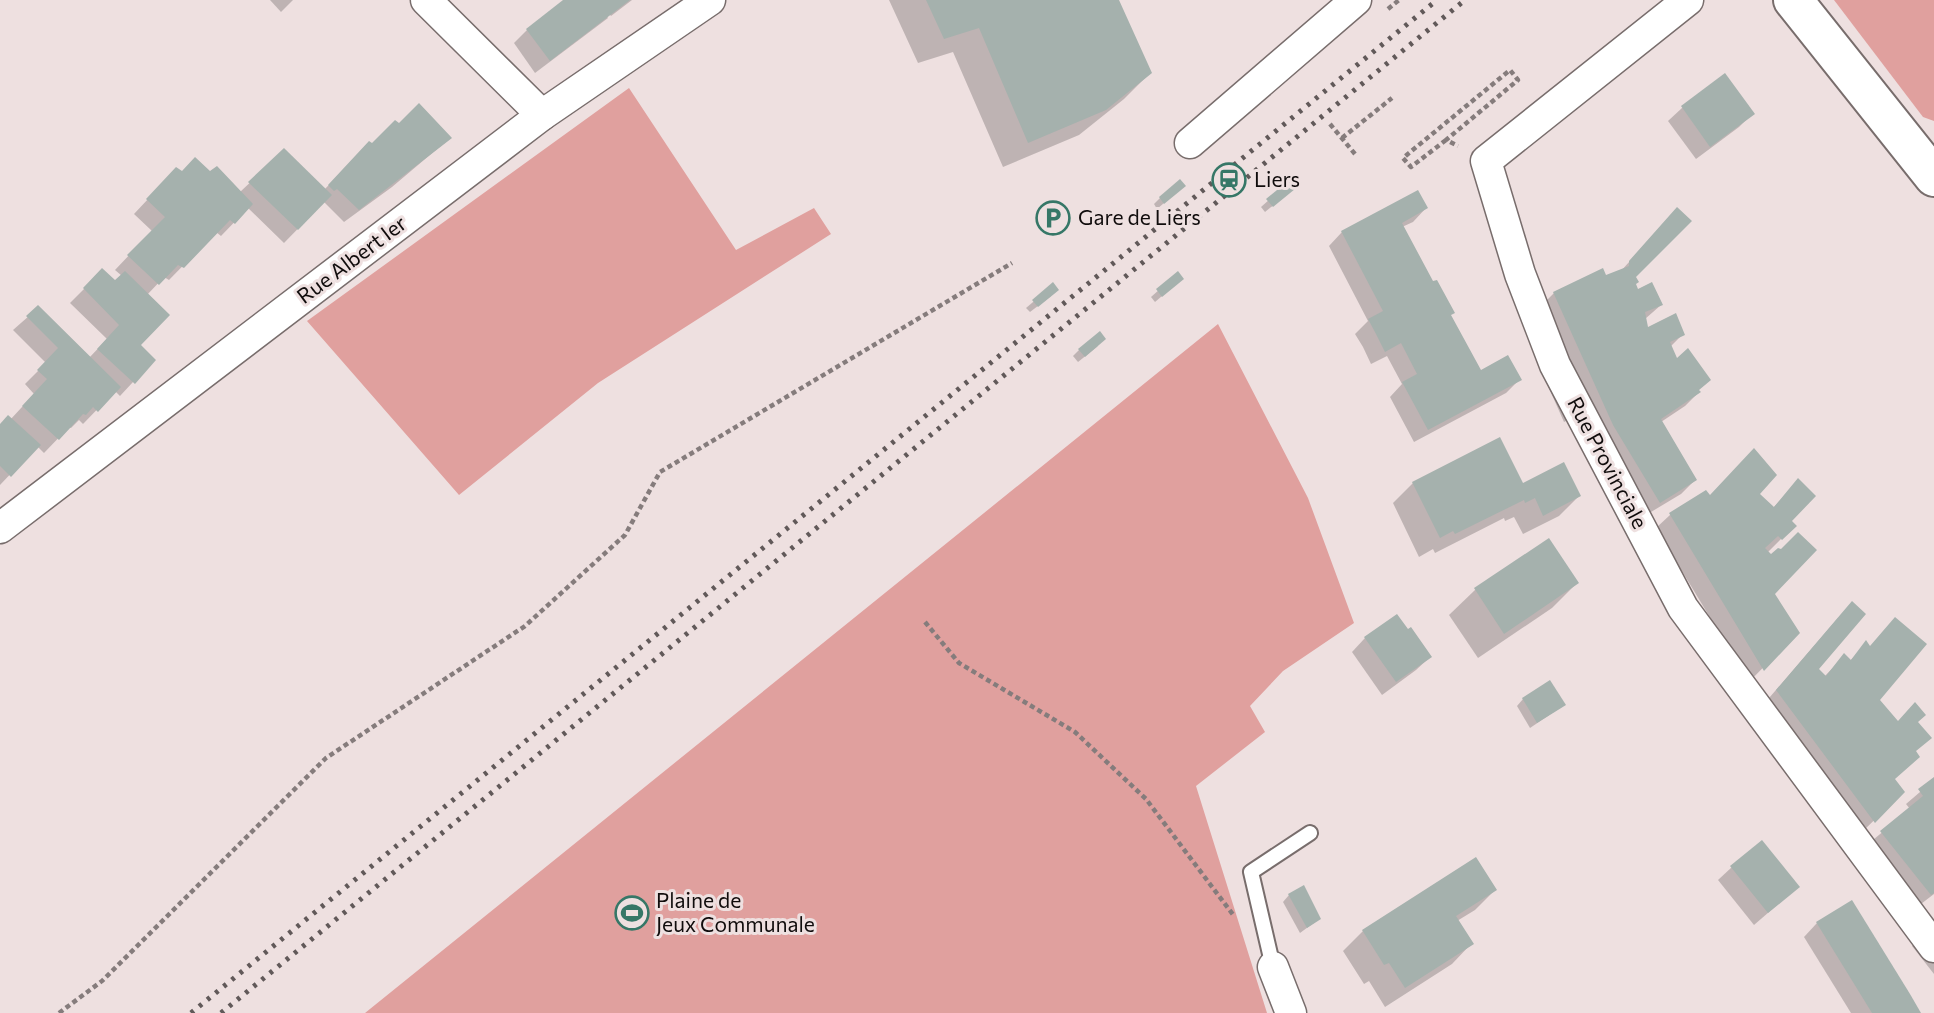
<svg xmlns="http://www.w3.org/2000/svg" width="1934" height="1013" font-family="Commissioner,sans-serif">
	<rect width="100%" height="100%" fill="#eee0e0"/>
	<g fill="#e0a09e">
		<path d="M1834 0H1934V121L1923 117Z"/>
		<path d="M629 88 736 250 814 208 831 234 598 383 459 495 307 321Z"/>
		<path d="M1218 324 1308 498 1354 623 1283 671 1250 706 1265 732 1196 786 1267 1013H365Z"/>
	</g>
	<g fill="#0003">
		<path d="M270 0H293L281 12Z"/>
		<path d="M566 0H594L608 18 535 73 514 43 527 30Z"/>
		<path d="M598 0H632L611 16Z"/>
		<path d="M889 0H1117L1150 73 1124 99 1079 135 1003 167 953 52 918 63Z"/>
		<path d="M1725 76 1752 114 1739 127 1696 159 1668 121 1682 108Z"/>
		<path d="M450 138 392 187 344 222 324 202 284 243 248 208 221 236 216 232 169 280 164 277 147 295 133 382 120 396 115 391 83 424 79 420 71 428 69 427 44 453 37 446 0 485V426L10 420 34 394 25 384 46 363 13 330 38 308 89 358 107 339 70 303 102 271 115 282 122 276 115 270 152 231 134 214 163 183 182 173H209L240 192 284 151 324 190 369 143 372 145Z"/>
		<path d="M1288 183 1286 195 1265 212 1261 207Z"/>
		<path d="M1177 192 1157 209 1154 204 1160 198Z"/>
		<path d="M1426 208 1413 222 1402 227 1480 372 1519 380 1506 393 1414 442 1390 397 1402 384 1387 356 1371 364 1363 347 1355 334 1368 321 1329 246 1342 232Z"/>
		<path d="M1664 223 1634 277V285L1637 292 1661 305 1645 319 1647 329 1683 334 1670 347 1677 361 1699 392 1685 406 1661 422 1695 480 1681 494 1646 515 1588 410 1564 422 1548 386 1568 366 1540 307 1554 293 1621 271Z"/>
		<path d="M1177 274 1175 285 1155 302 1151 297Z"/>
		<path d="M1053 285 1051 296 1030 312 1026 308Z"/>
		<path d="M1098 346 1078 362 1073 356 1079 350Z"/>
		<path d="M1798 481 1790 521 1794 526 1767 553 1770 557 1773 593 1797 633 1749 682 1656 528 1670 515 1705 492 1710 497 1758 494 1773 508Z"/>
		<path d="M1413 483 1522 485 1579 496 1559 516 1523 534 1514 517 1505 521 1504 518 1435 553 1433 549 1419 557 1393 503Z"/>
		<path d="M1548 540 1577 583 1552 608 1478 658 1449 615 1475 590Z"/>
		<path d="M1839 617 1816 669 1824 677 1844 656 1850 661 1866 643 1878 700 1897 723H1916L1915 752 1893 780 1903 792 1860 834 1763 705Z"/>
		<path d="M1407 632 1430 657 1416 670 1382 695 1352 652 1365 638Z"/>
		<path d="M1523 699 1564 705 1530 728 1517 706Z"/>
		<path d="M1934 780V894L1917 907 1867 845 1910 809 1906 804Z"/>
		<path d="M1732 867 1798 887 1754 925 1718 880Z"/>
		<path d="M1495 890 1475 910 1457 921 1471 944 1452 964 1385 1007 1369 981 1364 984 1343 951 1363 931Z"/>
		<path d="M1289 895 1319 919 1300 933 1283 902Z"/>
		<path d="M1817 923 1919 1013H1851L1804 937Z"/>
		<path d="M1934 924V974L1912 946Z"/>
	</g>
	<g fill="#a5b1ad">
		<path d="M563 0H630L550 61 526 29Z"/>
		<path d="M926 0H1119L1152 73 1106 110 1028 143 979 28 944 39Z"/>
		<path d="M1725 73 1755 114 1710 147 1681 106Z"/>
		<path d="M419 103 452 138 359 210 337 189 334 191 328 185 369 141 372 143 395 120 399 123Z"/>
		<path d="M284 148 332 195 298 230 248 182Z"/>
		<path d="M195 157 210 171 217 166 253 204 235 224 230 220 184 268 178 265 159 285 127 255 165 217 146 199 176 167 182 171Z"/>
		<path d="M1180 179 1186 186 1164 204 1159 197Z"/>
		<path d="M1288 181 1295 189 1273 207 1266 199Z"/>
		<path d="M1418 190 1428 208 1402 223 1433 281 1437 280 1455 313 1451 315 1481 370 1508 355 1522 380 1428 430 1402 382 1417 374 1401 343 1385 352 1376 334 1368 319 1383 311 1341 231Z"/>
		<path d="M1677 207 1692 221 1636 277 1639 282 1636 284 1638 289 1652 282 1663 305 1645 312 1648 327 1676 313 1685 335 1670 342 1677 358 1688 348 1711 380 1699 390 1701 392 1661 419 1697 480 1660 503 1613 425 1553 292 1603 268 1606 275 1629 266V261Z"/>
		<path d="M102 268 115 280 125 271 170 315 141 345 156 360 135 384 97 349 119 325 83 288Z"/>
		<path d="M1178 271 1184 279 1162 297 1156 289Z"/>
		<path d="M1053 282 1059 290 1038 307 1032 300Z"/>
		<path d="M38 305 121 387 98 412 93 407 86 415 83 414 59 440 22 406 47 379 37 370 58 348 26 316Z"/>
		<path d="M1100 331 1106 339 1085 357 1078 349Z"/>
		<path d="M8 415 41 445 11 477 0 466V424Z"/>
		<path d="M1500 437 1523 483 1564 462 1581 496 1543 516 1535 498 1525 503 1524 500 1455 534 1453 531 1440 538 1412 482Z"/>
		<path d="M1754 448 1777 475 1760 494 1774 507 1798 478 1816 496 1792 521 1797 526 1782 540 1778 536 1765 548 1771 554 1778 548 1781 549 1798 532 1817 550 1775 594 1800 633 1764 671 1669 513 1706 490 1710 495Z"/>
		<path d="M1549 538 1579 583 1504 634 1474 588Z"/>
		<path d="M1852 601 1866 614 1819 669 1826 676 1844 653 1851 660 1866 640 1870 646 1895 617 1927 644 1880 700 1898 721 1915 702 1926 715 1918 722 1932 738 1916 751 1920 757 1895 779 1905 792 1875 823 1776 690Z"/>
		<path d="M1397 614 1408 629 1411 627 1432 657 1396 682 1364 637Z"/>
		<path d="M1550 680 1566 705 1537 723 1522 698Z"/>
		<path d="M1934 777V893L1931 895 1880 831 1923 796 1918 789Z"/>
		<path d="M1762 840 1800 887 1768 913 1730 866Z"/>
		<path d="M1476 857 1497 890 1456 916 1474 944 1405 988 1389 963 1384 965 1362 930Z"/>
		<path d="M1304 885 1321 919 1307 928 1288 894Z"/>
		<path d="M1852 900 1910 994 1921 1013H1872L1816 922Z"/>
	</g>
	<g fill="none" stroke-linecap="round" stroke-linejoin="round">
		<defs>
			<path id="service" d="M1273 967 1251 872 1310 833"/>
			<g id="minor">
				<path d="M426 0 542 115"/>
				<path d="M1688 0 1486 161 1520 274 1555 365 1683 608 1934 947"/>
				<path d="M1190 143 1356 0"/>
				<path d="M0 528 542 115 710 0"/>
				<path d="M1273 967 1291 1013"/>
			</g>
			<path id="secondary" d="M1793 0 1934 177"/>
		</defs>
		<use href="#service" stroke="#786d6c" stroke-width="18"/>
		<use href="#minor" stroke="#786d6c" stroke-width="33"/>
		<use href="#secondary" stroke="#786d6c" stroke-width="42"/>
		<g stroke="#857c7c" stroke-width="4.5" stroke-dasharray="5 3.5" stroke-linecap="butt">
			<path d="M1388 9 1399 0"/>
			<path d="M1330 124 1355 154"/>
			<path d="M1342 138 1392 98"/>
			<path d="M1446 140 1411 167 1403 158 1510 70 1518 80 1446 140 1458 146"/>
			<path d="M925 622 959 663 1075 732 1146 799 1234 916"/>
			<path d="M59 1013 102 981 326 758 525 626 625 535 660 472 1012 263"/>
		</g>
		<use href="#service" stroke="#fff" stroke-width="14"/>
		<use href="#minor" stroke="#fff" stroke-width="30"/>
		<use href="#secondary" stroke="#fff" stroke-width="38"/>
		<g stroke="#615959" stroke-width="5" stroke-dasharray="3.5 7" stroke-linecap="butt">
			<path d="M191 1013 1437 0"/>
			<path d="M221 1013 1465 0"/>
		</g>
	</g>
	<defs>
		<symbol id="station-ring" viewBox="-11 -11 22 22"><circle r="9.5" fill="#eee0e0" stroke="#367767" stroke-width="1.5"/><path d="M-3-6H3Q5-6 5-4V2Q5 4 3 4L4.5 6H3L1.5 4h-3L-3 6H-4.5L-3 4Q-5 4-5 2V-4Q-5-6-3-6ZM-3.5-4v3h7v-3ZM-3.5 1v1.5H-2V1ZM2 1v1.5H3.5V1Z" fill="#367767"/></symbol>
		<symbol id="parking-ring" viewBox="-11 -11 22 22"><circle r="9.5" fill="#eee0e0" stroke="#367767" stroke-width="1.5"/><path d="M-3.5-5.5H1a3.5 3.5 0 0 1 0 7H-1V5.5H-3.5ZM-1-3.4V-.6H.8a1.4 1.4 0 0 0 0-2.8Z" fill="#367767"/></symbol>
		<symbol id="stadium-ring" viewBox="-11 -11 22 22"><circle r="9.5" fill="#eee0e0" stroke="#367767" stroke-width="1.5"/><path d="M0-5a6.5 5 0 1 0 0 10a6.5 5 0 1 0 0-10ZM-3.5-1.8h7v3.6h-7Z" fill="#367767"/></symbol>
	</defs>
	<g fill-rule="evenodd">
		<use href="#station-ring" x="1210" y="161" width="38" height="38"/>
		<use href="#parking-ring" x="1034" y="199" width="38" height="38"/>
		<use href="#stadium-ring" x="613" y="894" width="38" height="38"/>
	</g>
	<g text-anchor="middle" stroke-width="6" stroke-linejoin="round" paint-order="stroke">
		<g font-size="21" fill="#100c0c" stroke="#eee0e0" text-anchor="start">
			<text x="1254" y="187">Liers</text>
			<text x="1078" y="225">Gare de Liers</text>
			<text x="656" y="908">Plaine de<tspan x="656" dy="24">Jeux Communale</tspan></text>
		</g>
		<g font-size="21" fill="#100c0c" stroke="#eee0e0">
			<text transform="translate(352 260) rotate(-37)" y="7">Rue Albert Ier</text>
			<text transform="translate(1607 463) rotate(62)" y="7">Rue Provinciale</text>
		</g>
	</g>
</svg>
